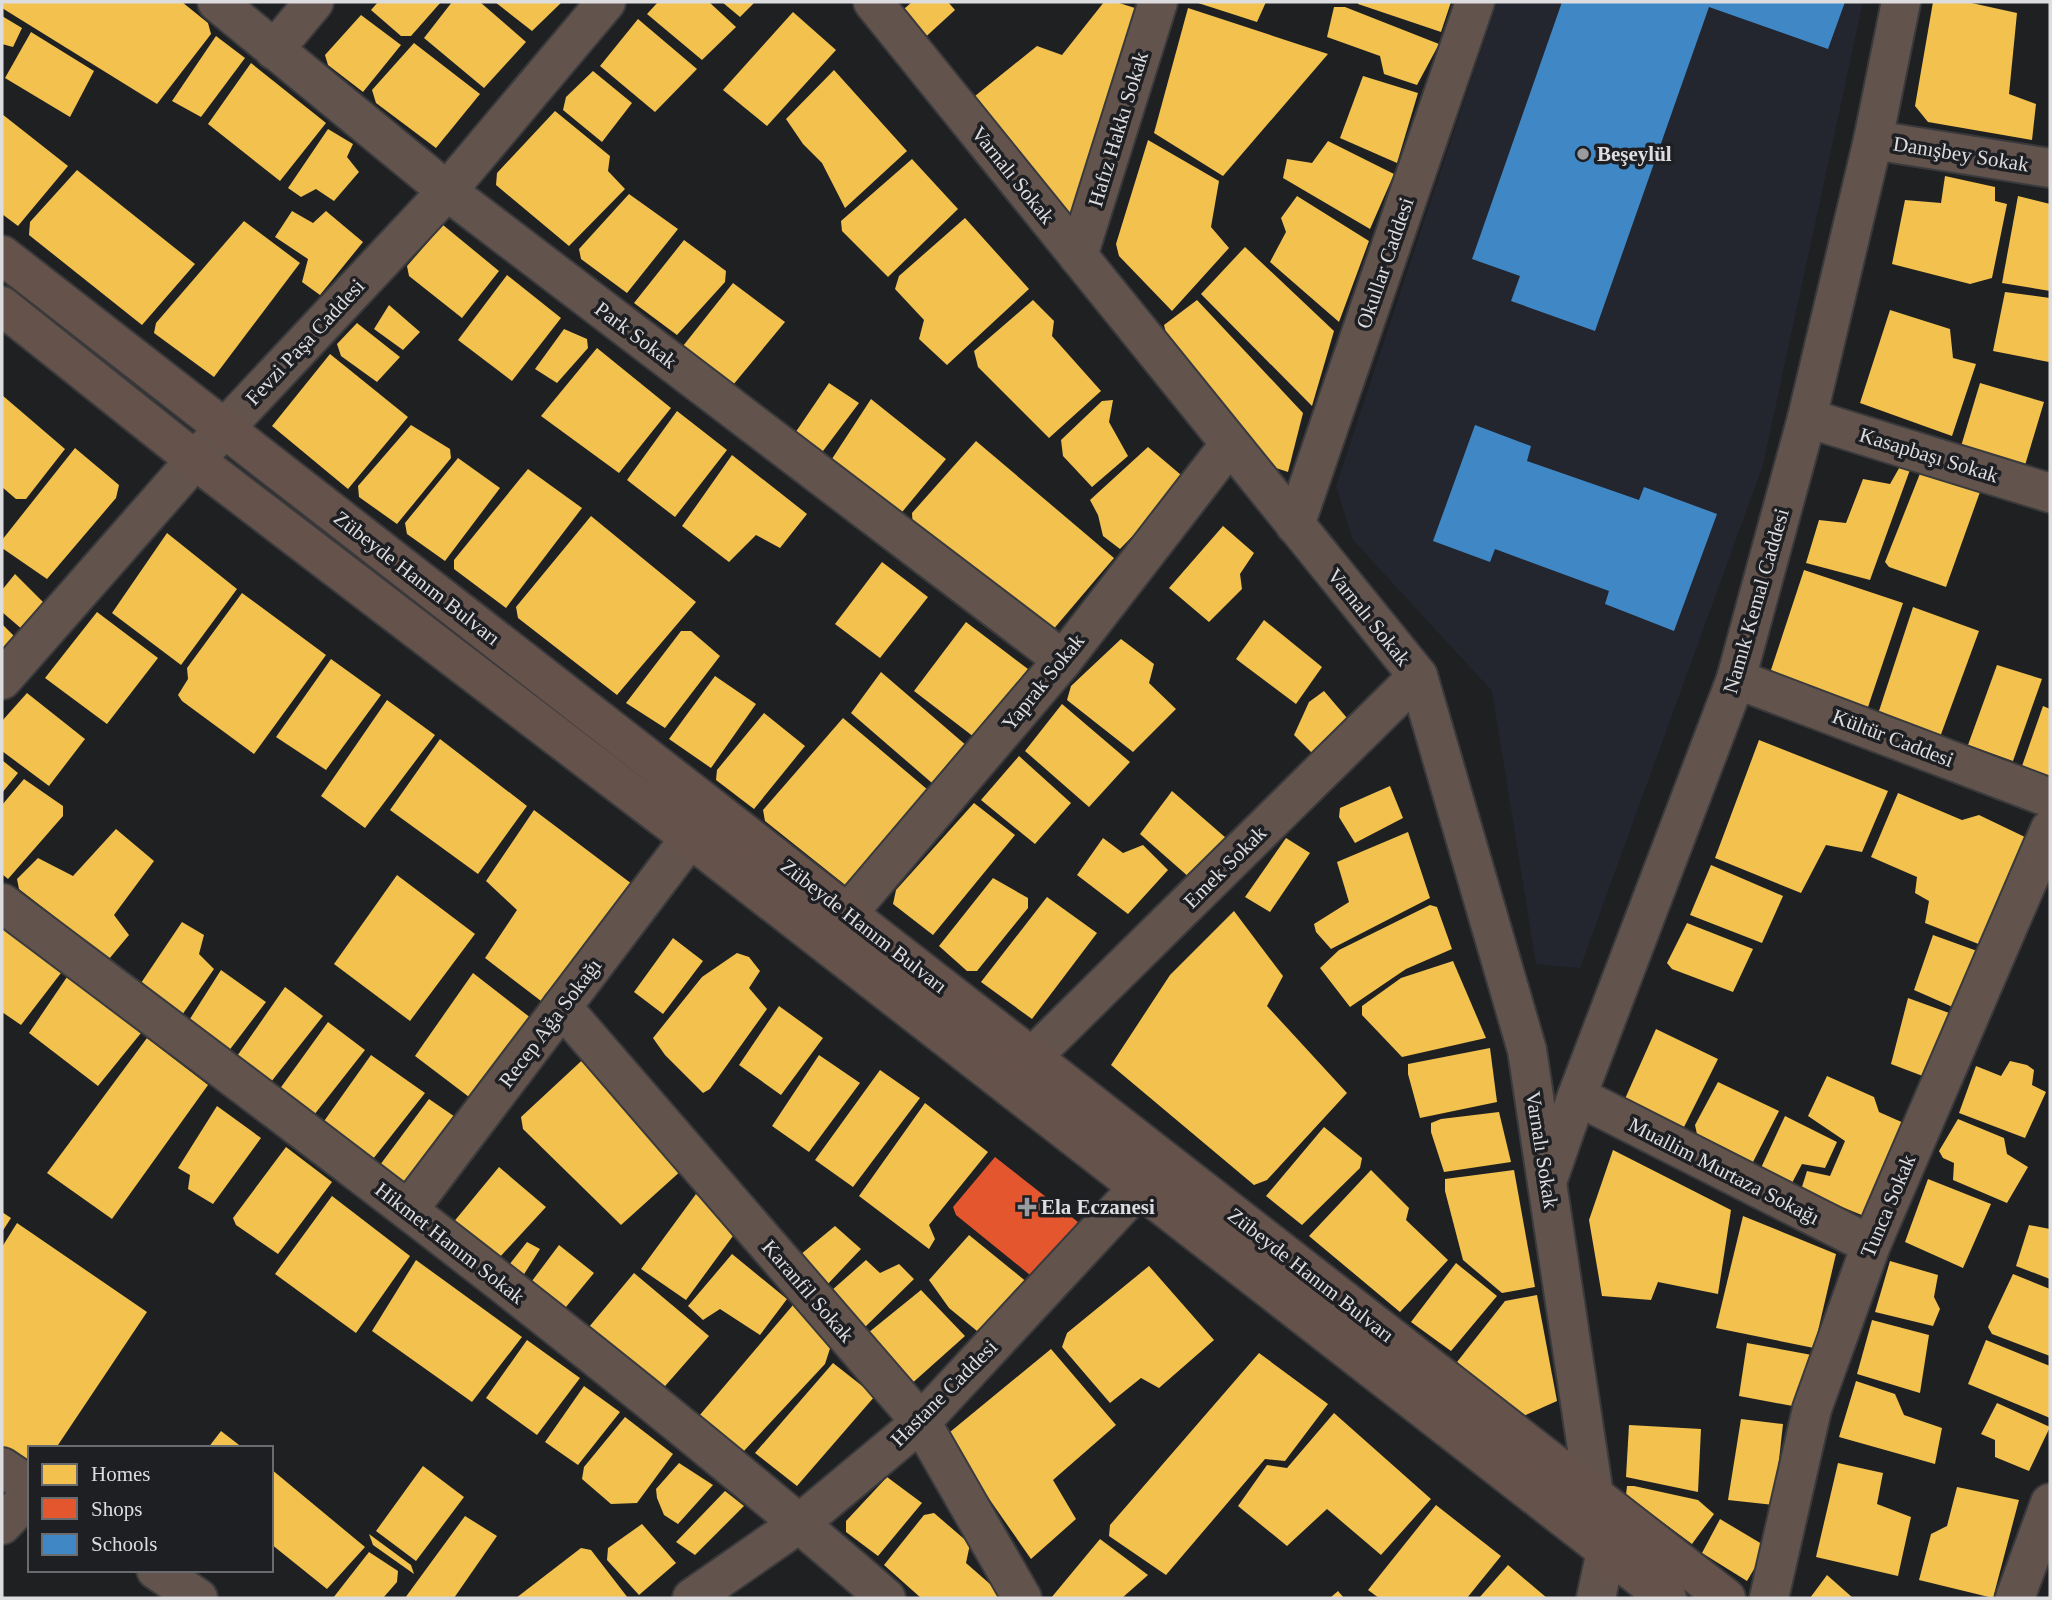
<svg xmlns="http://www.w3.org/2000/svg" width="2052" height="1600" font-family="'Times New Roman',serif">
	<rect width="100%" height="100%" fill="#1f2022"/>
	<path fill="#24262f" d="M1497 2H1863L1763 465 1580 968 1536 964 1492 691 1353 540 1336 486Z"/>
	<g fill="#f2c14e">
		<path d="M2 2H182L208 23 211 34 157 104 2 8Z"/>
		<path d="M378 2H441L411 36H401L371 10Z"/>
		<path d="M452 2H480L526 42 484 88 424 38Z"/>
		<path d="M495 2H562L532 31Z"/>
		<path d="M658 2H709L736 27 702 60 647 14Z"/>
		<path d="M722 2H755L740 17Z"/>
		<path d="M912 2H948L955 10 919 43 897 15Z"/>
		<path d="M1104 2H1116L1135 8 1070 218 972 108 975 96 1037 46 1062 55Z"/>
		<path d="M1195 2H1266L1257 22Z"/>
		<path d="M1358 2H1451L1441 32 1358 4Z"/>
		<path d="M1933 2H1967L2017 13 2009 94 2036 104 2032 140 1928 122 1915 106Z"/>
		<path d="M1334 7H1345L1439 44 1417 85 1384 74 1380 56 1327 37Z"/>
		<path d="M1188 8 1328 54 1223 176 1154 133Z"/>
		<path d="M793 12 836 50 767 126 723 90Z"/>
		<path d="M361 15 401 45 363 92 328 65 325 55Z"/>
		<path d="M2 16 22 28 13 47 2 44Z"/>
		<path d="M638 19 697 69 655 112 600 66Z"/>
		<path d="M31 32 94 71 70 117 5 78Z"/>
		<path d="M216 36 245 58 201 117 172 101Z"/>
		<path d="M414 43 480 94 436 148 376 103 372 90Z"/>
		<path d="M251 63 326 123 280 181 208 124Z"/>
		<path d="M834 70 907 151 845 208 822 163 803 144 786 119Z"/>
		<path d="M593 71 632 103 602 142 563 110 566 97Z"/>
		<path d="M1363 76 1418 93 1397 163 1340 138Z"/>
		<path d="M555 111 610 156 608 171 625 189 569 246 496 185 497 173Z"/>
		<path d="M2 114 68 166 18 226 2 214Z"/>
		<path d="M328 129 353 144 347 157 359 172 334 201 316 189 301 197 288 188Z"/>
		<path d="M1148 140 1219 181 1211 227 1229 248 1172 311 1119 256 1116 244Z"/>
		<path d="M1328 141 1394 174 1370 229 1283 178 1287 159 1312 163Z"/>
		<path d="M912 159 958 209 888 277 842 231 841 221Z"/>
		<path d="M77 170 195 264 142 325 29 235 30 222Z"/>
		<path d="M1945 176 1995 187V201L2007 204 1992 278 1970 284 1892 264 1905 200 1941 203Z"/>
		<path d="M629 194 678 229 627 293 581 259 579 249Z"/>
		<path d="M1297 196 1369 241 1339 322 1270 262 1286 232 1281 218Z"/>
		<path d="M2018 196 2050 204V291L2002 283Z"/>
		<path d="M292 211 313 223 326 211 363 242 320 295 302 282 308 259 275 237Z"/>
		<path d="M965 218 1029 289 947 365 919 339 924 320 895 289 899 276Z"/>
		<path d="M244 221 300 263 214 377 154 333 156 323Z"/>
		<path d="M443 225 499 271 462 318 409 276 407 266Z"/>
		<path d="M684 240 726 271 725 282 677 335 634 303Z"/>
		<path d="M1245 247 1334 331 1312 406 1201 294Z"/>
		<path d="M507 275 561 318 512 381 458 340Z"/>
		<path d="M733 283 785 322 733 385 683 346Z"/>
		<path d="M2005 292 2050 298 2049 362 1993 351Z"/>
		<path d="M1033 300 1054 321 1052 336 1101 391 1049 438 978 367 974 351Z"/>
		<path d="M1197 300 1303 413 1288 472 1276 468 1167 337 1164 325Z"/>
		<path d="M389 305 420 332 403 350 374 329Z"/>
		<path d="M1890 310 1950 329 1953 358 1976 364 1952 436 1860 403Z"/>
		<path d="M357 323 400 357 377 382 341 356 337 344Z"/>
		<path d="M564 329 587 339 588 348 557 383 535 369Z"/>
		<path d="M597 348 671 408 619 473 541 416Z"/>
		<path d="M330 354 408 417 348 489 272 426Z"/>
		<path d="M829 383 859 403 820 455 793 436Z"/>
		<path d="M1980 383 2044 402 2023 472 1959 453Z"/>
		<path d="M2 395 65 449 26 499H16L2 487Z"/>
		<path d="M871 399 946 459 898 517 828 465Z"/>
		<path d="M1113 400 1109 422 1128 456 1092 487 1063 456 1061 440 1102 401Z"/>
		<path d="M677 411 727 450 675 517 627 480Z"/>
		<path d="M411 425 450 449 451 458 397 524 359 497 358 486Z"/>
		<path d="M976 441 1114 558 1046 638 913 529 912 513Z"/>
		<path d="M1148 447 1187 480 1120 549 1103 536 1098 515 1090 500Z"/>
		<path d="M75 448 119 485 116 498 47 579 2 548V540Z"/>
		<path d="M732 455 807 514 780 548 756 535 729 562 682 526Z"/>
		<path d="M458 458 500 488 445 561 407 534 405 523Z"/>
		<path d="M1902 463 1911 467 1870 580 1806 563 1819 520 1846 523 1863 479 1890 484Z"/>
		<path d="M528 469 582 508 506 608 454 569V560Z"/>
		<path d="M1921 471 1980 492 1946 587 1889 567 1885 562Z"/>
		<path d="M591 516 696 602 617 695 518 618 516 607Z"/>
		<path d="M1223 526 1254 553 1240 574 1242 589 1209 622 1169 588Z"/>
		<path d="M167 533 237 589 181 665 112 613Z"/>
		<path d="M882 562 928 597 880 658 835 624Z"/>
		<path d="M1804 570 1903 603 1868 707 1770 673Z"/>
		<path d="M15 574 46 605 23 630 2 612V590Z"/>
		<path d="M242 593 326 655 254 754 182 701 178 695 188 679 187 668Z"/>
		<path d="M1913 607 1979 631 1940 737 1879 711Z"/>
		<path d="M97 612 158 658 107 724 45 678Z"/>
		<path d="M1264 620 1322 667 1296 704 1236 659Z"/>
		<path d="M966 622 1028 669 974 737 914 691Z"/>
		<path d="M2 624 16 638 2 654Z"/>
		<path d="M681 631H691L720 656 665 728 626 703Z"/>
		<path d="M1121 639 1154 664 1149 683 1176 709 1133 752 1067 700 1071 686Z"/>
		<path d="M331 659 381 695 326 770 276 737Z"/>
		<path d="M1997 665 2042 679 2013 761 1968 745Z"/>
		<path d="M881 672 967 746 932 783 851 713Z"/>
		<path d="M715 676 756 704 711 768 669 739Z"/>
		<path d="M1324 691 1353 725 1318 759 1294 735 1309 702Z"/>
		<path d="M27 693 85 739 49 786 2 751V721Z"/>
		<path d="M387 700 435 735 365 828 321 796Z"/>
		<path d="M1062 704 1130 762 1089 807 1025 751Z"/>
		<path d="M2043 706 2050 709V778L2022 766Z"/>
		<path d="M764 713 805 746 754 809 716 780 717 770Z"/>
		<path d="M843 718 928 790 849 888 765 821 763 810Z"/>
		<path d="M440 739 527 806 478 874 390 810Z"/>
		<path d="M1759 740 1888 791 1862 852 1826 845 1801 893 1715 858Z"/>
		<path d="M1019 756 1071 803 1035 844 981 800Z"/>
		<path d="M2 760 18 773 2 793Z"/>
		<path d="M24 779 63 806V816L8 879 2 874V805Z"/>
		<path d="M1390 786 1403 818 1355 843 1339 817 1340 808Z"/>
		<path d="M1172 791 1226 838 1190 878 1140 834Z"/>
		<path d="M1898 793 1962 820 1979 815 2027 838 1981 945 1925 923 1929 901 1915 893 1917 877 1871 857Z"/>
		<path d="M974 803 1015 835 933 935 893 904 896 890Z"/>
		<path d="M534 810 636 887 545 1004 485 958 517 910 486 881Z"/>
		<path d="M116 829 154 861 114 915 129 935 109 959 19 889 17 879 38 858 73 876Z"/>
		<path d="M1408 832 1430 898 1331 949 1316 932 1314 924 1349 902 1337 862Z"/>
		<path d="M1103 838 1123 853 1143 845 1168 870 1128 914 1077 875Z"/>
		<path d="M1286 838 1310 853 1270 912 1245 897Z"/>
		<path d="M1711 865 1783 896 1762 943 1690 915Z"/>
		<path d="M397 875 475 934 410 1021 334 964Z"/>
		<path d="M993 878 1028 898V908L977 971H967L939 946Z"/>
		<path d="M1047 897 1097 933 1032 1019 981 982Z"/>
		<path d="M1430 905 1437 907 1452 949 1406 969 1350 1007 1320 968 1339 950Z"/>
		<path d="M1234 911 1283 976 1267 1006 1347 1093 1267 1180 1254 1185 1111 1065 1170 975Z"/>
		<path d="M182 922 204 935 199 954 214 969 182 1015 139 986Z"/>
		<path d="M1687 923 1753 949 1733 992 1672 969 1667 963Z"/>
		<path d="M2 928 61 973 21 1025 2 1012Z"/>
		<path d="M1933 935 1980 952 1955 1008 1914 990Z"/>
		<path d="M673 938 703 961 663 1014 634 992Z"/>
		<path d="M737 953 749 957 760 971 749 988 767 1009 710 1089 703 1093 665 1055 653 1038 702 977Z"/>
		<path d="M1453 961 1486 1038 1402 1057 1362 1015V1006L1401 978Z"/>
		<path d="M221 970 266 1002 228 1052 188 1022Z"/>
		<path d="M473 973 536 1022 477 1103 415 1056Z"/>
		<path d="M67 977 141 1033 98 1086 29 1033Z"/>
		<path d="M285 987 323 1016 271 1082 235 1059Z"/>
		<path d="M1908 998 1952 1014 1928 1078 1891 1064Z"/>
		<path d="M779 1006 823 1038 781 1095 739 1065Z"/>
		<path d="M328 1022 365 1050 314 1115 279 1090Z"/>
		<path d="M1656 1029 1718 1059 1684 1127 1624 1101Z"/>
		<path d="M147 1038 208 1085 112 1219 47 1173Z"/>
		<path d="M1490 1048 1497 1102 1420 1118 1408 1074V1064Z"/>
		<path d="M591 1052 693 1160 621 1225 523 1129 521 1117Z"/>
		<path d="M371 1055 425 1093 373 1159 322 1124Z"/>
		<path d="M819 1055 860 1083 809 1152 772 1126Z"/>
		<path d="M2010 1061 2027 1065 2034 1070 2032 1085 2046 1092 2025 1138 1959 1113 1976 1066 2001 1076Z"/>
		<path d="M880 1070 920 1098 853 1187 815 1160Z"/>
		<path d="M1827 1076 1874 1097 1879 1112 1906 1124 1864 1216 1801 1190 1807 1171 1830 1176 1845 1141 1808 1116Z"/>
		<path d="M1718 1082 1779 1111 1753 1162 1698 1139 1695 1125Z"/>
		<path d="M429 1099 464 1123 414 1190 380 1165Z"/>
		<path d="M925 1103 988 1152 929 1225 935 1239 929 1249 859 1196Z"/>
		<path d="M217 1106 261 1138 213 1204 188 1189 190 1175 178 1168Z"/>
		<path d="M1499 1112 1511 1162 1444 1172 1431 1132V1123L1441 1119Z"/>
		<path d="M1785 1116 1837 1142 1825 1168 1802 1164 1792 1183 1760 1170Z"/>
		<path d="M1958 1119 2004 1138 2007 1154 2028 1167 2007 1203 1953 1180 1954 1163 1943 1158 1939 1151Z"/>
		<path d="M1324 1127 1362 1158 1360 1168 1302 1225 1266 1196Z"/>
		<path d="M286 1147 332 1182 278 1254 236 1225 233 1218Z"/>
		<path d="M1613 1150 1731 1210 1718 1294 1658 1282 1651 1300 1602 1296 1589 1220Z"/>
		<path d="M499 1167 546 1207 498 1259 452 1224Z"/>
		<path d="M1371 1170 1409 1208 1406 1220 1448 1260 1400 1312 1309 1236Z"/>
		<path d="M1514 1170 1535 1287 1502 1293 1463 1260 1445 1191V1179Z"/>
		<path d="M1928 1179 1991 1204 1963 1268 1905 1242Z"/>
		<path d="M696 1194 741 1225 686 1300 641 1269Z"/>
		<path d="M332 1196 410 1256 356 1333 275 1274Z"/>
		<path d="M2 1212 11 1218 2 1232Z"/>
		<path d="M1743 1216 1836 1254 1814 1348 1716 1328Z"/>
		<path d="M17 1223 147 1312 56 1448H30V1469L2 1451V1247Z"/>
		<path d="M2029 1225 2050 1229V1279L2016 1266Z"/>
		<path d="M835 1226 861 1249 825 1287 800 1255Z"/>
		<path d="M969 1235 1028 1283 977 1331 949 1308 929 1280Z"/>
		<path d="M527 1242 540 1249 521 1279 505 1270Z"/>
		<path d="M559 1245 594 1273 561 1313 526 1289Z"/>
		<path d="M732 1254 787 1299 760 1335 720 1309 703 1320 688 1306Z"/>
		<path d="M416 1260 522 1337 472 1402 372 1331Z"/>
		<path d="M866 1260 880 1273 899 1264 914 1279 862 1330 831 1291Z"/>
		<path d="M1890 1261 1938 1275 1934 1297 1940 1309 1933 1326 1875 1312Z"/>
		<path d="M1456 1263 1497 1296 1451 1351 1411 1322Z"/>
		<path d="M1149 1266 1214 1340 1159 1388 1141 1378 1110 1403 1062 1347 1067 1333Z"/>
		<path d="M634 1273 709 1336 659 1393 584 1333Z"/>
		<path d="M2013 1274 2050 1289V1356L1992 1334 1988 1327Z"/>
		<path d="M921 1290 965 1336 909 1386 868 1333Z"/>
		<path d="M1537 1295 1557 1401 1521 1417 1457 1362 1505 1301Z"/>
		<path d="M793 1305 803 1306 835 1333 825 1364 743 1452 699 1416Z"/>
		<path d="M1872 1320 1929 1335 1920 1393 1857 1374Z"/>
		<path d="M527 1340 580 1378 537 1435 486 1398Z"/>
		<path d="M1986 1340 2050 1366V1418L1968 1384Z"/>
		<path d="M1747 1343 1812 1355 1798 1407 1739 1396Z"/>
		<path d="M1051 1349 1116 1425 1053 1480 1076 1519 1031 1559 951 1444 950 1432Z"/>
		<path d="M1259 1353 1328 1404 1285 1461 1265 1459 1166 1575 1109 1536 1110 1525Z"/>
		<path d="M833 1363 875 1396 797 1486 755 1453Z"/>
		<path d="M1856 1381 1895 1394 1904 1415 1942 1428 1935 1464 1839 1437Z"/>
		<path d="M584 1386 620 1412 578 1465 545 1442Z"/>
		<path d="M1997 1403 2050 1427 2029 1471 1995 1457V1440L1981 1434Z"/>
		<path d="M1334 1413 1431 1499 1381 1555 1327 1509 1287 1546 1238 1506 1267 1465 1287 1468Z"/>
		<path d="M625 1417 673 1454 637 1503 611 1504 582 1479 584 1467Z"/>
		<path d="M1741 1419 1783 1424 1774 1505 1728 1500Z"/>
		<path d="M1629 1425 1701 1429 1698 1492 1626 1477Z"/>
		<path d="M221 1431 243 1448H208Z"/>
		<path d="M679 1463 713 1485 678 1524 664 1515 657 1498 656 1489Z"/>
		<path d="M1838 1463 1883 1473 1877 1504 1911 1517 1898 1576 1816 1557Z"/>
		<path d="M423 1466 464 1497 416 1561 376 1531Z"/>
		<path d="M271 1469 365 1547 327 1589 271 1544Z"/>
		<path d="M887 1477 922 1503 878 1556 846 1532V1521Z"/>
		<path d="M1627 1486H1634L1698 1500 1714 1514 1692 1544 1626 1495Z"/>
		<path d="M1957 1487 2019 1500 1993 1598 1919 1580 1931 1534 1947 1526Z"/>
		<path d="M725 1491 744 1506 695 1555 676 1542Z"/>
		<path d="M1436 1505 1501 1556 1467 1598H1379L1368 1590Z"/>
		<path d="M934 1513 970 1544 966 1563 1006 1598H921L884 1565 924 1515Z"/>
		<path d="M465 1516 497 1536 454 1598H405Z"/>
		<path d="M1720 1519 1767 1547 1747 1581 1702 1553Z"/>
		<path d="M642 1524 676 1563 639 1595 607 1560 608 1548Z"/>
		<path d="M369 1534 411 1565 414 1574 373 1545Z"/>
		<path d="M1100 1539 1148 1575 1122 1598H1051Z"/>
		<path d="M581 1548 591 1550 628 1598H516Z"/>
		<path d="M369 1552 398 1571 397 1582 383 1598H333Z"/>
		<path d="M1508 1565 1547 1598H1479Z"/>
		<path d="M1827 1575 1853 1598H1810Z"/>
		<path d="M1338 1591 1344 1598H1330Z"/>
	</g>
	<path fill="#e4572e" d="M995 1157 1078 1222 1035 1279 956 1215 953 1207Z"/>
	<g fill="#3f88c5">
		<path d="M1562 2H1845L1828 49 1709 7 1595 331 1511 301 1520 276 1472 259Z"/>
		<path d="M1475 425 1531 446 1527 461 1639 500 1644 487 1717 514 1674 631 1605 604 1609 591 1495 549 1490 562 1433 541Z"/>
	</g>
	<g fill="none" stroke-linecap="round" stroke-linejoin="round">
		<defs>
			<g id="minor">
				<path d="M217 2 447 191 1063 660"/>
				<path d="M274 50 314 2"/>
				<path d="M1873 140 2050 168"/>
				<path d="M1078 256 1158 2"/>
				<path d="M1807 418 2050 493"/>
				<path d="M1736 679 2050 798"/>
				<path d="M2 680 195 460 447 191 606 2"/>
				<path d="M2 903C301 1128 603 1352 886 1598"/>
				<path d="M848 913 1063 660 1230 444"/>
				<path d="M562 1007 921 1422 1022 1598"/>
				<path d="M1032 1057 1418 676"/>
				<path d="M1577 1096 1871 1245"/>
				<path d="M1547 1182 1577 1096 1736 679 1807 418 1873 140 1901 2"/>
				<path d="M409 1209 690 838"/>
				<path d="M2 1467 30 1486"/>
				<path d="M2 1525 30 1495"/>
				<path d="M156 1570 198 1598"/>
				<path d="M1596 1598 1606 1551 1599 1521"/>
				<path d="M1769 1598 1812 1409 1871 1245 2050 829"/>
				<path d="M2015 1598 2050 1503"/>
			</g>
			<g id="tertiary">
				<path d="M873 2 1418 676 1527 1050 1594 1495"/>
				<path d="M1295 525 1475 2"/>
				<path d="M692 1598 800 1523 921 1422 1139 1187"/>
			</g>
			<g id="secondary">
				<path d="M2 255 1726 1598"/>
				<path d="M2 306 195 460 690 838 1667 1598"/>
			</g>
		</defs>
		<use href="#minor" stroke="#3a3a3c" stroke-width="42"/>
		<use href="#tertiary" stroke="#3a3a3c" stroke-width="42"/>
		<use href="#secondary" stroke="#3a3a3c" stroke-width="42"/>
		<use href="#minor" stroke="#62534d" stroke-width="38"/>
		<use href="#tertiary" stroke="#62534d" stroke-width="38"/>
		<use href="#secondary" stroke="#65524b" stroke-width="38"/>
	</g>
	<g fill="#9a9b9e" stroke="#1e1f23" stroke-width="2.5">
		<circle cx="1583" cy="154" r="7"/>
		<path d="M1023.5 1196.5h7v7h7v7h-7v7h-7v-7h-7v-7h7z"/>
	</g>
	<g text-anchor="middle" stroke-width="7" stroke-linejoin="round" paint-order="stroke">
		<g font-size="21" fill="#dddde0" stroke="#1e1f23">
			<text transform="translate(1118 129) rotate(-73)" y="7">Hafız Hakkı Sokak</text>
			<text transform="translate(1961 154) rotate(9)" y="7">Danışbey Sokak</text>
			<text transform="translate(1013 175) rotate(51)" y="7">Varnalı Sokak</text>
			<text transform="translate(1385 263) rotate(-71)" y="7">Okullar Caddesi</text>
			<text transform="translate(636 335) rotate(37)" y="7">Park Sokak</text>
			<text transform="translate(305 342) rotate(-47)" y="7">Fevzi Paşa Caddesi</text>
			<text transform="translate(1929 455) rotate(17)" y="7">Kasapbaşı Sokak</text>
			<text transform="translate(417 578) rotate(38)" y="7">Zübeyde Hanım Bulvarı</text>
			<text transform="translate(1756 601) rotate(-74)" y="7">Namık Kemal Caddesi</text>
			<text transform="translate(1369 617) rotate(51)" y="7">Varnalı Sokak</text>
			<text transform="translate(1043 682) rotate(-51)" y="7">Yaprak Sokak</text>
			<text transform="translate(1893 738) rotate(21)" y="7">Kültür Caddesi</text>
			<text transform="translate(1225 867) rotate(-45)" y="7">Emek Sokak</text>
			<text transform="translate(864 926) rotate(38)" y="7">Zübeyde Hanım Bulvarı</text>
			<text transform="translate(550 1023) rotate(-53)" y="7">Recep Ağa Sokağı</text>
			<text transform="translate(1542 1150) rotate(81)" y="7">Varnalı Sokak</text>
			<text transform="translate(1724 1171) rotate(27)" y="7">Muallim Murtaza Sokağı</text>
			<text transform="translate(1888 1206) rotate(-67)" y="7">Tunca Sokak</text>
			<text transform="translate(450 1243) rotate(38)" y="7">Hikmet Hanım Sokak</text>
			<text transform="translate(1311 1275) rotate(38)" y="7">Zübeyde Hanım Bulvarı</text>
			<text transform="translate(808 1291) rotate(49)" y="7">Karanfil Sokak</text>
			<text transform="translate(944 1393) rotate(-45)" y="7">Hastane Caddesi</text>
		</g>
		<g font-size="21" font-weight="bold" fill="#dddde0" stroke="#1e1f23" text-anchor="start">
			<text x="1597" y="161">Beşeylül</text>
			<text x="1041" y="1214">Ela Eczanesi</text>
		</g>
	</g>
	<rect width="2052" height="1600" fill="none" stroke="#dddde0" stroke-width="7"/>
	<rect x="28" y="1446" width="245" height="126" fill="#1e1f23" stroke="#6a6b6f" stroke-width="2"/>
	<rect x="42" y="1464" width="35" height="21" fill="#f2c14e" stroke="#6a6b6f" stroke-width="2"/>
	<text x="91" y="1481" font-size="21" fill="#dddde0">Homes</text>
	<rect x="42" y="1498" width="35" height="21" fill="#e4572e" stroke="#6a6b6f" stroke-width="2"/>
	<text x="91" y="1516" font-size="21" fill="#dddde0">Shops</text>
	<rect x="42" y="1534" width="35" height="21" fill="#3f88c5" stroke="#6a6b6f" stroke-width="2"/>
	<text x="91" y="1551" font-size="21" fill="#dddde0">Schools</text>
</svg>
